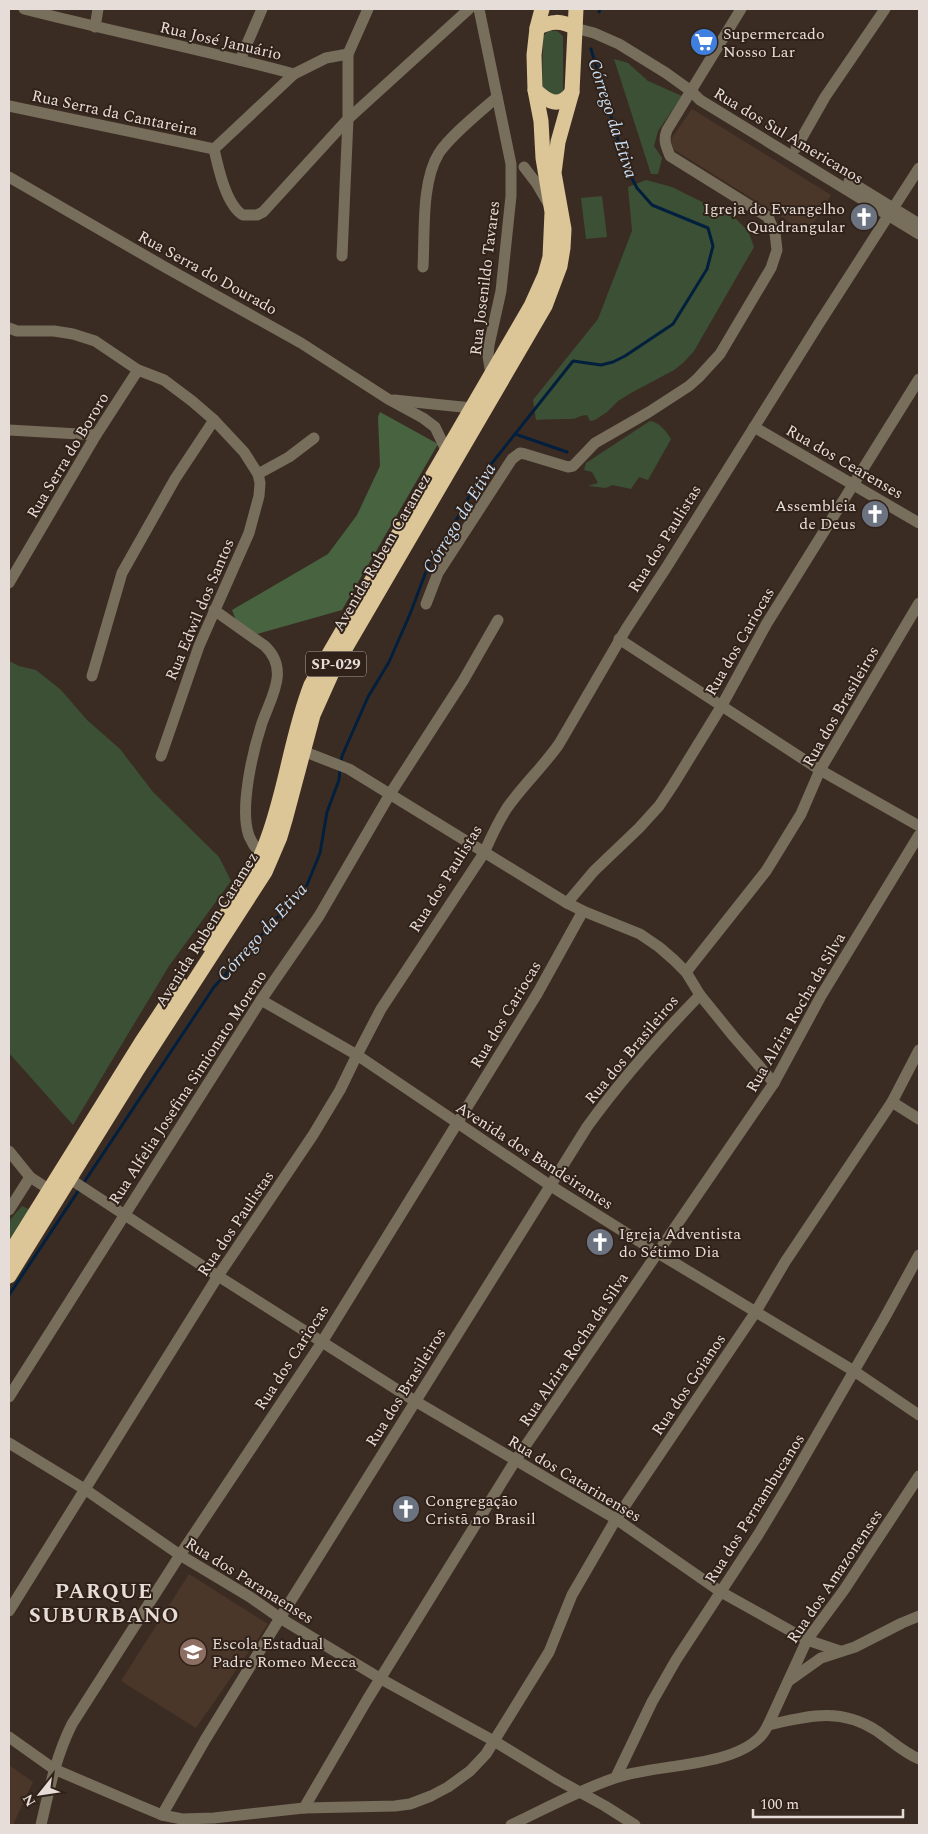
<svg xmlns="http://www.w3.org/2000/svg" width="928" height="1834" font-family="Spectral,serif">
	<rect width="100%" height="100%" fill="#3b2c23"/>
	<g fill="#4b362a">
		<path d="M692 109 831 195 807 233 673 149 671 139Z"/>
		<path d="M189 1574 268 1624 196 1728 121 1681Z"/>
		<path d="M9 1765 33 1782 13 1825H9Z"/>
	</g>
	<g fill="#3b5035">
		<path d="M548 31H557L563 36V91L558 96 552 97 542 89 543 36Z"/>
		<path d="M614 59 628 63 648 81 682 96 658 131 654 146 662 158 658 174H651Z"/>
		<path d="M646 180 672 187 736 219 748 231 754 247 694 351 683 363 674 370 631 393 618 401 607 412 595 420 590 421 587 415C580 415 577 419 571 419 559 419 548 419 536 420L533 400 598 319 632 231 628 187Z"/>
		<path d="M602 196 607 237 586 239 581 198Z"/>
		<path d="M650 421C659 422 667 432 671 439L648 480 639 477 631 489 612 485 606 488 588 486 598 483 592 472 584 470 586 463Z"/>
		<path d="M9 661 19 666 36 670 61 690 87 720 120 749 153 792 219 857 231 881 169 966 73 1125 9 1053Z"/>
		<path d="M22 1206 31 1210 9 1242V1221Z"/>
	</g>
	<path fill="#47633f" d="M380 412 438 444 342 610 257 634 237 623 232 610 328 554 357 515 380 466 378 417Z"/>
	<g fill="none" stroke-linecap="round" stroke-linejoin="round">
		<g stroke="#02203d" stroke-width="3">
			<path d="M599 12 600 9"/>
			<path d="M515 434 567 452"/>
			<path d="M341 763 342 756 368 697 389 662 410 614 430 561 458 517 477 482 573 361 601 365 613 362 625 356 673 324 707 269 713 246 708 228 652 205 637 188 626 167 591 49"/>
			<path d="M9 1295 214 987 307 885 320 853 327 812 339 780 340 769"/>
		</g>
		<g stroke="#786e5c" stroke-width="11">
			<path d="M24 9C114 32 205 50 294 74"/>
			<path d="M479 9 511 164V196L501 291 489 345 488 356 491 375"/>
			<path d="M95 27 98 9"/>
			<path d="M575 28 594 33 619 44 666 73 691 91 700 100 919 234"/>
			<path d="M240 60 262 9"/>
			<path d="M9 106 214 149"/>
			<path d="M796 148 825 97 885 9"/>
			<path d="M214 149C218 167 226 205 243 215H257L263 212 348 119 469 9"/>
			<path d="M214 149 294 74 326 58 348 54"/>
			<path d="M524 167 537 184 548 203"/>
			<path d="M9 177 163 266 301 343 388 399 423 418 435 427 447 452"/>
			<path d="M849 181 919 224"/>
			<path d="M342 256 348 119V54L368 9"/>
			<path d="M423 267C425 233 421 182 439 153 451 135 480 112 497 97"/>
			<path d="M9 328 17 331H54L73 334 95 341 138 370 164 380 192 401 214 420 244 452 258 474 260 483 259 496 249 533 199 646 161 756"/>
			<path d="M394 400 472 408"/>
			<path d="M754 427 919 523"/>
			<path d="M9 430 96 435"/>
			<path d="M258 474 289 457 314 438"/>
			<path d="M9 583 96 435 138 370"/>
			<path d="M426 604 438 573 512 459 520 453 525 454 568 467 573 466 595 443 649 412 689 386 698 378 720 354 771 268 777 250 775 233 768 217 670 156C666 146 663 140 667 130L741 9"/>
			<path d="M214 610 265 646C290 670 271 697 262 723 253 750 239 809 249 836 252 843 256 849 261 855"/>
			<path d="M619 639 820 770 919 826"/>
			<path d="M92 676 122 573 175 479 214 420"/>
			<path d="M303 751 349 769 567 903 583 911 640 934 659 947 674 960 686 972 700 995 734 1037 774 1083"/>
			<path d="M567 903 594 871 639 828 659 806 673 785 721 707 767 623 919 379"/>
			<path d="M686 972 766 871 801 814 820 770 919 603"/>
			<path d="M261 1000 357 1055 551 1186 658 1253 854 1371 919 1415"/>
			<path d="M892 1102 919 1119"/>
			<path d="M9 1151 30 1177 50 1190"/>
			<path d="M70 1179 218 1276 415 1401 616 1519 721 1592 807 1640 840 1651"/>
			<path d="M9 1210 30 1177"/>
			<path d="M9 1397 261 1000 319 916 390 794 463 681 498 620"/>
			<path d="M9 1443 86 1490 180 1555 250 1597 280 1618 381 1679 494 1741 558 1780 605 1806 635 1825"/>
			<path d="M9 1611 218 1276 313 1135 340 1090 357 1055 381 1009 484 853C491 837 498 822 507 808 523 785 543 767 559 744L626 629 666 568 818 325 919 168"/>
			<path d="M790 1680 821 1658 855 1647 902 1623 919 1616"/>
			<path d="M768 1725C809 1716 840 1707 877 1731 890 1740 904 1753 919 1759"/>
			<path d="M9 1737 54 1769 138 1805 162 1815 182 1819 214 1818 304 1808 395 1806 410 1804 431 1796 448 1787 470 1771 486 1754 549 1652 572 1595 616 1519 755 1313 785 1262 892 1102 919 1050"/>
			<path d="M616 1777 652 1702 676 1660 758 1535 787 1487 884 1319 919 1255"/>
			<path d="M304 1808 367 1700 515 1461 774 1083 821 996 919 835"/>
			<path d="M162 1815 205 1740 280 1618 587 1127C621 1080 659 1037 700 995"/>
			<path d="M41 1825C49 1790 56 1756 72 1724L180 1555 322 1342 537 994 583 911"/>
			<path d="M511 1825C545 1809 579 1790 615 1778 654 1764 730 1768 760 1737 763 1734 766 1729 768 1725L807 1640 844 1590 919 1476"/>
		</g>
		<g stroke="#dcc597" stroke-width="15">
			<path d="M537 28C551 21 561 20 575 28"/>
			<path d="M535 90C548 102 559 109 572 92"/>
			<path d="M207 944C227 912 253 879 266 843 286 792 291 736 311 685L531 306 545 275 550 257 552 212 543 158 541 121 535 90 534 55 537 28 542 9"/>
			<path d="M9 1255 141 1043 180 984"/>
			<path d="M9 1276 137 1070 265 872 280 837 285 820 313 715 335 666 545 306 560 266 563 248 564 229 554 173 558 142 572 92 576 9"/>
		</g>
	</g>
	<defs>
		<symbol id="supermarket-disc" viewBox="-11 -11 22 22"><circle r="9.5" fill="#3f7fe0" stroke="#302219"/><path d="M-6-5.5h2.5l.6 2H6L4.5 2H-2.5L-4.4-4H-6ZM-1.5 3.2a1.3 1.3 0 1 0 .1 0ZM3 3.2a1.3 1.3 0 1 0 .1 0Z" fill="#fff"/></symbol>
		<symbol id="church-disc" viewBox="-11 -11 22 22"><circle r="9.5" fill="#6b7280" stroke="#302219"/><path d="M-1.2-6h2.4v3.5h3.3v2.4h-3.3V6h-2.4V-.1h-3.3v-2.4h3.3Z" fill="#fff"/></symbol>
		<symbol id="school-disc" viewBox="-11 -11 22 22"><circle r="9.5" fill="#8d6e63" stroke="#302219"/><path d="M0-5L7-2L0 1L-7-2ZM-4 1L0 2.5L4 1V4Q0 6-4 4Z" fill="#fff"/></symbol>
	</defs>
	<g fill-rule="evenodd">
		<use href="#supermarket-disc" x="688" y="26" width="32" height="32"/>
		<use href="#church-disc" x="848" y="201" width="32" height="32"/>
		<use href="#church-disc" x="859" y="498" width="32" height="32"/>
		<use href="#church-disc" x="584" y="1226" width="32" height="32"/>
		<use href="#church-disc" x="390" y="1493" width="32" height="32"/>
		<use href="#school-disc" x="177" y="1636" width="32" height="32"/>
	</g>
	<g text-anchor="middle" stroke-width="4" stroke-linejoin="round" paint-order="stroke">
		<rect fill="#302219" stroke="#b0a59f" stroke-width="1" x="306" y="651.5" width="60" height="25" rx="4"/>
		<g font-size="15" font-weight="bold" fill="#e7ddd8">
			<text x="336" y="669">SP-029</text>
		</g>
		<g font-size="16" fill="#e7ddd8" stroke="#302219" text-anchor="start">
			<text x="723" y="39">Supermercado<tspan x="723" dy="18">Nosso Lar</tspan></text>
			<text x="845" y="214" text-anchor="end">Igreja do Evangelho<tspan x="845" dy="18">Quadrangular</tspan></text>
			<text x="856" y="511" text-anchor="end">Assembleia<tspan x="856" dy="18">de Deus</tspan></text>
			<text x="619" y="1239">Igreja Adventista<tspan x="619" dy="18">do Sétimo Dia</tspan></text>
			<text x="425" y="1506">Congregação<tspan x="425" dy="18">Cristã no Brasil</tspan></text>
			<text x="212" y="1649">Escola Estadual<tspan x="212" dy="18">Padre Romeo Mecca</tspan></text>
		</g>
		<g font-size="16" fill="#e7ddd8" stroke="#302219">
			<text transform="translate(221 40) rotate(13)" y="6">Rua José Januário</text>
			<text transform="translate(115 112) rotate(12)" y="6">Rua Serra da Cantareira</text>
			<text transform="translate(789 135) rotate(31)" y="6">Rua dos Sul Americanos</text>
			<text transform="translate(208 272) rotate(29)" y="6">Rua Serra do Dourado</text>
			<text transform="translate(484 278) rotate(-83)" y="6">Rua Josenildo Tavares</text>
			<text transform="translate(67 455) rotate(-59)" y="6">Rua Serra do Bororo</text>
			<text transform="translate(845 461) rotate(30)" y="6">Rua dos Cearenses</text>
			<text transform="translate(664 538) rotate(-58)" y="6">Rua dos Paulistas</text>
			<text transform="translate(381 552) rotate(-60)" y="6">Avenida Rubem Caramez</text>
			<text transform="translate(199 609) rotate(-67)" y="6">Rua Edwil dos Santos</text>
			<text transform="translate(739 641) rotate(-60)" y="6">Rua dos Cariocas</text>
			<text transform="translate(840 706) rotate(-60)" y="6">Rua dos Brasileiros</text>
			<text transform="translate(445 878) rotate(-58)" y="6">Rua dos Paulistas</text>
			<text transform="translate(206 929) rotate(-58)" y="6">Avenida Rubem Caramez</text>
			<text transform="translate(795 1012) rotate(-60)" y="6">Rua Alzira Rocha da Silva</text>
			<text transform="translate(505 1014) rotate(-59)" y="6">Rua dos Cariocas</text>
			<text transform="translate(631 1049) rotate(-50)" y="6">Rua dos Brasileiros</text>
			<text transform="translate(187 1087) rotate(-57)" y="6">Rua Alfelia Josefina Simionato Moreno</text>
			<text transform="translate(535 1155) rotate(33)" y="6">Avenida dos Bandeirantes</text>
			<text transform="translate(235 1223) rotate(-56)" y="6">Rua dos Paulistas</text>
			<text transform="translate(573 1349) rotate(-56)" y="6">Rua Alzira Rocha da Silva</text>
			<text transform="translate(291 1357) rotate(-57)" y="6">Rua dos Cariocas</text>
			<text transform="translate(688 1384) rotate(-56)" y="6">Rua dos Goianos</text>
			<text transform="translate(405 1387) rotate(-58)" y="6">Rua dos Brasileiros</text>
			<text transform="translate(575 1478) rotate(31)" y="6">Rua dos Catarinenses</text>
			<text transform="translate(754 1508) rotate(-58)" y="6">Rua dos Pernambucanos</text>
			<text transform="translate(834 1576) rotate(-56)" y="6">Rua dos Amazonenses</text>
			<text transform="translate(250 1580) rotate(32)" y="6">Rua dos Paranaenses</text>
		</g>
		<g font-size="18" font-style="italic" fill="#cadff5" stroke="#302219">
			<text transform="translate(613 118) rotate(72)" y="6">Córrego da Etiva</text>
			<text transform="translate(459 518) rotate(-59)" y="6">Córrego da Etiva</text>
			<text transform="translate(262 932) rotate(-48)" y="6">Córrego da Etiva</text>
		</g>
		<g font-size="21" font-weight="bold" letter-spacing="1" fill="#e7ddd8" stroke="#302219">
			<text x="104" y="1598">PARQUE<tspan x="104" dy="24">SUBURBANO</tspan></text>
		</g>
	</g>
	<rect width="928" height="1834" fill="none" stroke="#e7ddd8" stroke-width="20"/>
	<g transform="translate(40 1794) rotate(240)" stroke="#302219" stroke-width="4" paint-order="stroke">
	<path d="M0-4L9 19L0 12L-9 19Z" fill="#e7ddd8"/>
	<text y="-8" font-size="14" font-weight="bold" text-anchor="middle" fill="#e7ddd8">N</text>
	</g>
	<path d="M753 1809v8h150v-8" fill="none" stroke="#e7ddd8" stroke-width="2.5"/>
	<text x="760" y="1809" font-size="15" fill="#e7ddd8" stroke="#302219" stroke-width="4" paint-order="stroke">100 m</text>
</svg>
